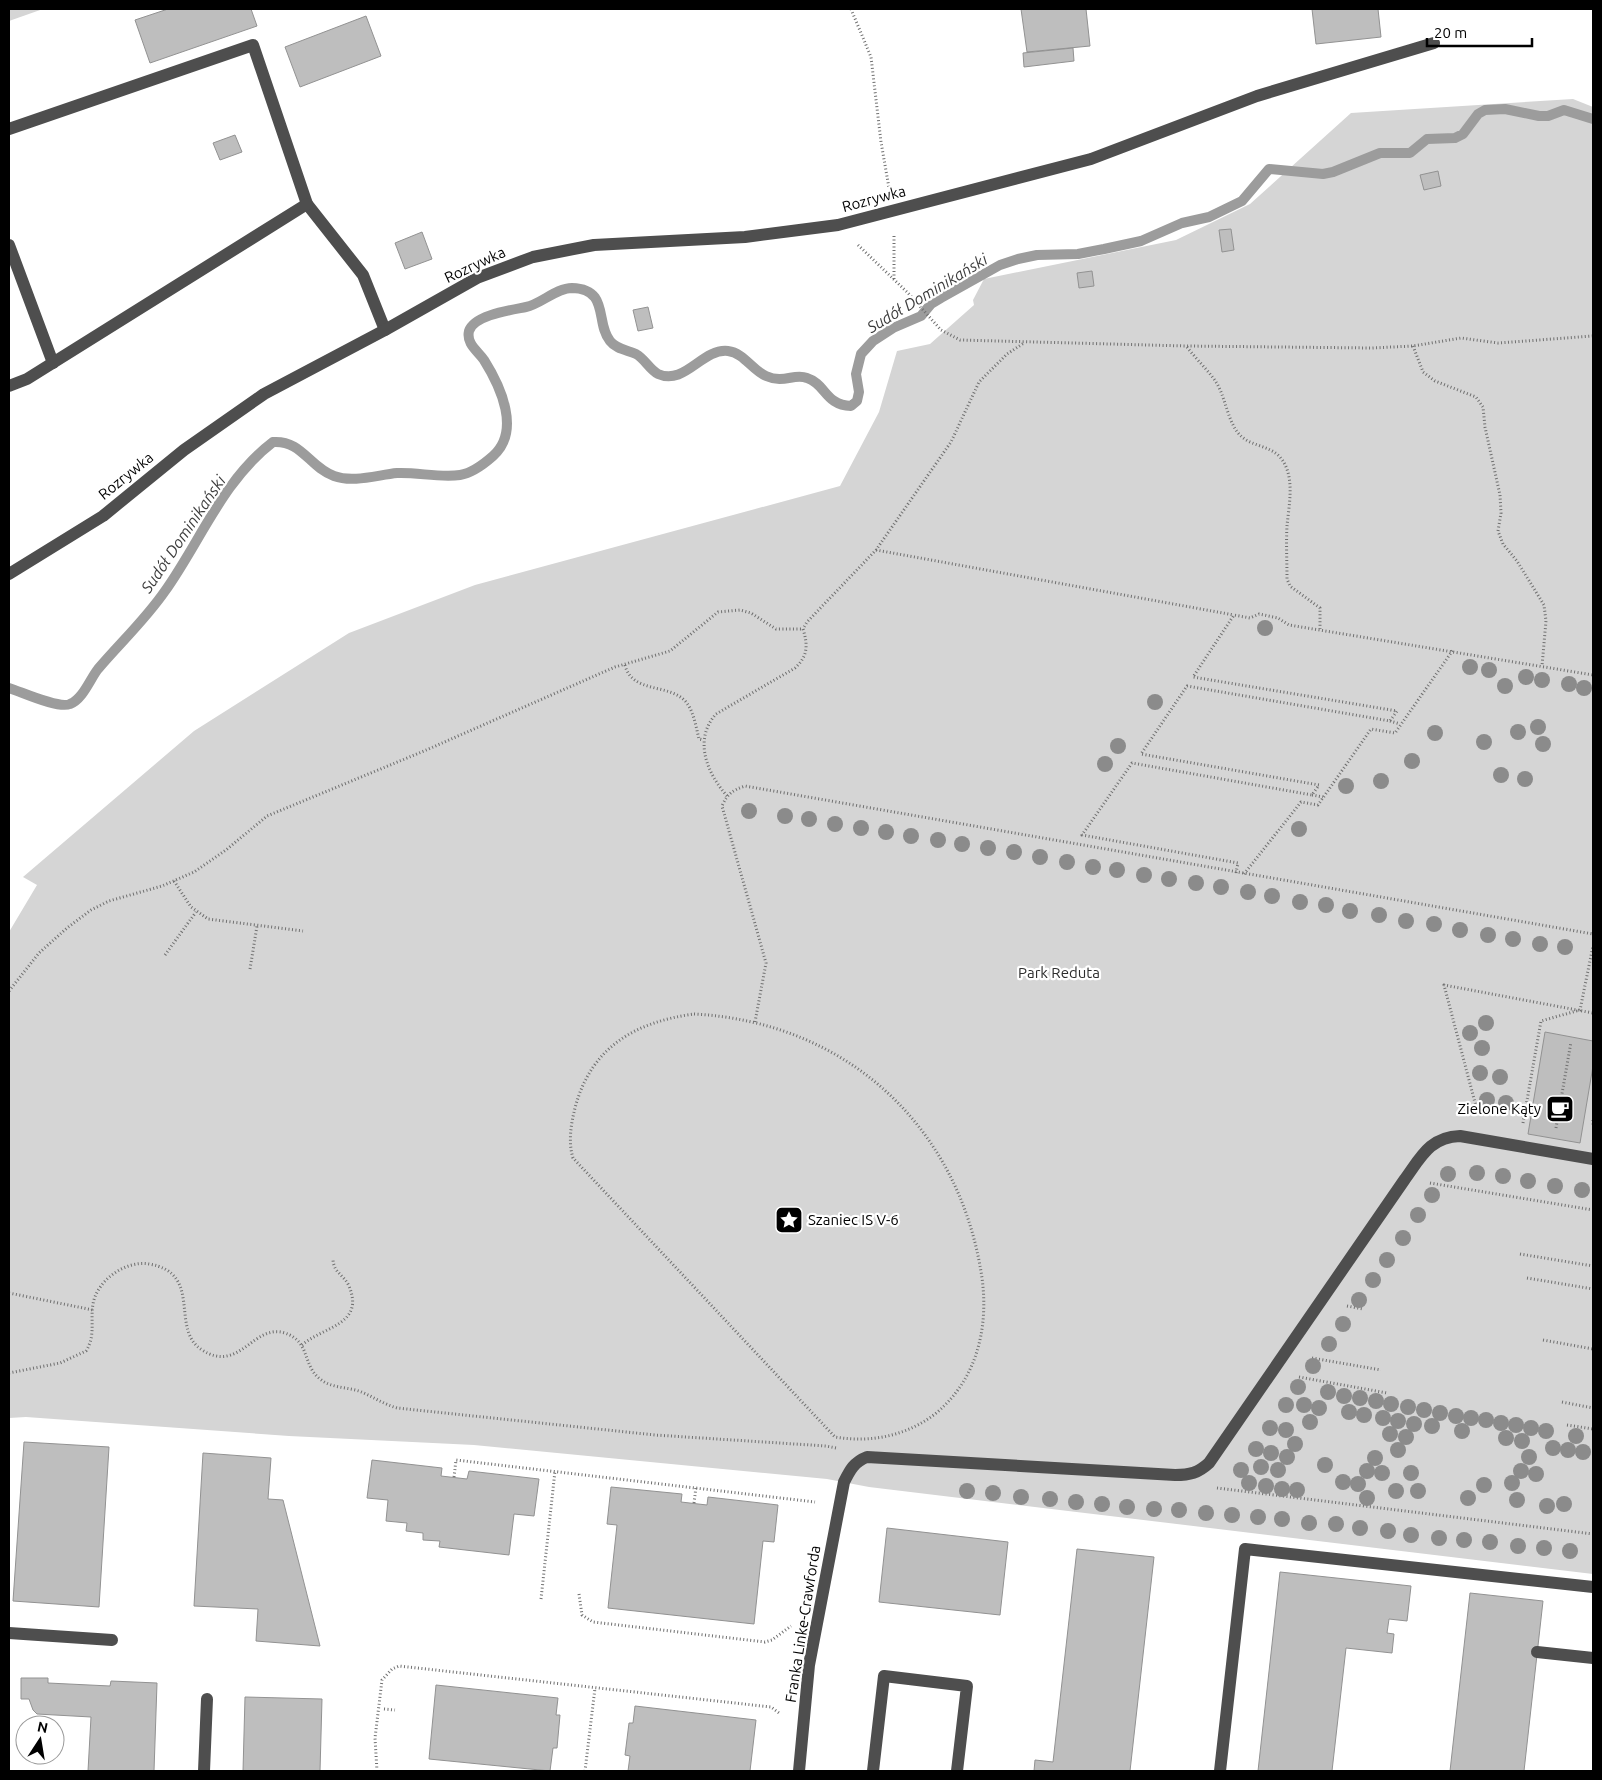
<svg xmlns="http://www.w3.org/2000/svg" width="1602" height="1780" font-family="Ubuntu,sans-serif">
	<rect width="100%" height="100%" fill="#fff"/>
	<g fill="#d5d5d5">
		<path d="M9 9H43L9 21Z"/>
		<path d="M1573 99 1593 107V1574L869 1487 827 1479 474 1445 289 1436 26 1417 9 1418V932L37 885 23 877 194 731 349 633 475 585 840 486 879 412 897 351 930 344 974 305 973 300 984 279 1176 240 1250 204 1351 113Z"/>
	</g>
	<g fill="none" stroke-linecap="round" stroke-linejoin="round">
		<path stroke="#9c9c9c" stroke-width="10" d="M9 688C22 692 58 709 70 704 83 699 90 679 98 669 120 643 145 620 165 591 200 542 223 480 273 442 302 440 309 467 334 476 353 483 377 475 397 473 417 472 440 478 460 475 472 473 484 464 493 456 521 431 501 387 484 360 478 351 466 344 469 331 474 315 511 310 526 307 541 304 556 288 572 288 610 289 595 323 610 341 616 349 627 350 636 354 645 359 649 369 658 374 685 386 702 348 728 351 744 353 752 370 766 376 784 384 794 373 807 378 826 384 825 405 851 406L857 401 859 392 856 374 861 354 873 341 893 328 921 316 931 304 941 298 1000 265 1018 259 1037 255 1078 254 1104 249 1141 241 1182 223 1209 217 1242 201 1269 169 1323 174 1333 172 1380 153H1410L1427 139 1455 138 1463 134 1478 114 1485 110 1505 109 1539 116H1548L1564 110 1593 119"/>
	</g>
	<g fill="#bebebe" stroke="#929292">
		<path d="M168 9H251L257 26 150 63 135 20Z"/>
		<path d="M1021 9H1086L1090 46 1027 52Z"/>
		<path d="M1312 9H1378L1381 37 1316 44Z"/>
		<path d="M366 16 381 56 300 87 285 47Z"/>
		<path d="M1073 48 1074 61 1024 67 1023 53Z"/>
		<path d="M235 135 242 152 220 160 213 143Z"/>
		<path d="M1438 171 1441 186 1424 190 1420 175Z"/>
		<path d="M1231 229 1234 250 1222 252 1219 230Z"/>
		<path d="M422 232 432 259 405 269 395 243Z"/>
		<path d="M1092 271 1094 286 1079 288 1077 273Z"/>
		<path d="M648 307 653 328 638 331 633 310Z"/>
		<path d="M1545 1032 1593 1041V1066L1580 1143 1528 1134Z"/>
		<path d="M24 1442 109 1447 99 1607 13 1601Z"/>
		<path d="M203 1453 271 1458 268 1499 283 1500 320 1646 256 1641 258 1609 194 1606Z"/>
		<path d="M372 1460 442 1468 441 1476 467 1479 469 1471 539 1479 534 1516 514 1514 509 1555 439 1547 440 1541 423 1540V1533L406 1531 407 1523 386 1521 388 1500 367 1498Z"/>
		<path d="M611 1487 682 1494 681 1502 707 1505 708 1497 778 1505 774 1542 763 1541 754 1624 608 1608 617 1525 607 1524Z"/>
		<path d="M887 1528 1008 1542 1000 1615 879 1602Z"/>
		<path d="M1077 1549 1154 1557 1130 1771H1034L1035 1760 1053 1762Z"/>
		<path d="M1280 1572 1411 1586 1407 1621 1389 1619 1387 1633 1394 1634 1392 1653 1346 1648 1332 1771H1258Z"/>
		<path d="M1470 1593 1543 1601 1524 1771H1450Z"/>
		<path d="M21 1678H48V1683L110 1686 111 1681 157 1683 154 1771H88L91 1717 37 1714 33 1710 29 1699H21Z"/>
		<path d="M436 1685 558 1698 556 1715H560L557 1748H553L550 1771 429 1759Z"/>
		<path d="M245 1697 322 1699 320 1771H243Z"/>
		<path d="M635 1706 756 1720 750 1771H628L630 1756 625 1755 629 1723H633Z"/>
	</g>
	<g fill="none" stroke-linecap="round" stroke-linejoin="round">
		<g stroke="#707070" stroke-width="3" stroke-dasharray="1 2.5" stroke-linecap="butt">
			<path d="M851 9 871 57 881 142 889 188"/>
			<path d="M894 236V280"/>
			<path d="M858 245 908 293 941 330 960 340 1186 346 1372 348 1413 346 1461 338 1498 343 1593 336"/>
			<path d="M1413 346 1423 372 1435 381 1476 397 1483 407 1485 427 1500 495 1501 513 1498 531 1503 544 1517 561 1544 605 1546 621 1542 666"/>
			<path d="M1187 347C1196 359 1208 370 1216 382 1226 398 1227 420 1239 434 1249 446 1268 445 1279 456 1296 474 1289 504 1287 526 1286 543 1287 561 1287 579L1290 586 1320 608V629"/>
			<path d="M876 550 1234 615"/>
			<path d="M625 665C632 694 670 683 686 702 694 712 696 727 699 739L703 740"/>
			<path d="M1390 721 1400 724"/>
			<path d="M1312 795 1323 797"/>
			<path d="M727 796C707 773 693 740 716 714L795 668C808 656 808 645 803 629L807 622 876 550 951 442 979 382 1007 354 1024 343"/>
			<path d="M1236 873 1238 863 1082 835 1132 763 1312 795 1319 785 1141 754 1187 686 1390 721 1397 711 1193 677 1234 615 1250 618 1259 614 1278 618 1289 625 1593 675"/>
			<path d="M1244 874 1301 802 1318 805 1371 729 1395 733 1453 650"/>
			<path d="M174 881 191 907 208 919 303 931"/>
			<path d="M165 955 196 912"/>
			<path d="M250 969 257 926"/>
			<path d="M9 991 39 953 67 928 91 910 109 901 162 886 194 872 226 850 267 816 424 751 615 667 670 651 718 612 740 610 751 613 776 629H803"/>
			<path d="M694 1014C847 1022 960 1127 982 1278 989 1329 976 1381 935 1414 906 1436 871 1443 835 1437L573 1158C568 1142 571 1124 575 1108 591 1047 635 1022 694 1014Z"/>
			<path d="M755 1022 766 963 722 806C727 794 733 790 745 786L1593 934"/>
			<path d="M1478 1114 1444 985 1593 1013"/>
			<path d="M1593 1120V1125"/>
			<path d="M1523 1123 1541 1021 1580 1010 1593 946"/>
			<path d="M1556 1128 1571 1042"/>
			<path d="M1430 1183 1593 1210"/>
			<path d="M1520 1254 1593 1266"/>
			<path d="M1527 1278 1593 1289"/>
			<path d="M9 1293 93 1310"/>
			<path d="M1347 1306 1363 1309"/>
			<path d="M1543 1340 1593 1349"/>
			<path d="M302 1345C324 1326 365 1325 349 1286 344 1275 334 1273 333 1260"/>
			<path d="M1312 1358 1381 1370"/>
			<path d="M9 1373 60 1363 86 1351C96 1335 90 1321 93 1304 97 1280 126 1260 149 1264 204 1273 169 1329 202 1350 240 1374 253 1323 285 1333 311 1342 302 1365 320 1379 331 1388 346 1387 359 1391 372 1396 383 1404 397 1408L655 1435 826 1446 836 1448"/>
			<path d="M1299 1377 1387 1393"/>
			<path d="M1562 1402 1593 1408"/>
			<path d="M1567 1425 1593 1429"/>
			<path d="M454 1477 456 1460 815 1502"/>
			<path d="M1217 1488 1593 1534"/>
			<path d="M694 1503 696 1487"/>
			<path d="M579 1594 582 1615 593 1622 765 1642 772 1640 791 1626"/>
			<path d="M541 1599 555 1471"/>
			<path d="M384 1709 395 1710"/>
			<path d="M377 1771 375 1738 382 1680 392 1669 399 1666 771 1707 779 1713"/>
			<path d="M585 1771 595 1688"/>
		</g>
		<g stroke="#4e4e4e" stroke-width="12">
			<path d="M9 129 253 45 307 204 363 275 385 330"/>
			<path d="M9 245 53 363"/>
			<path d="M9 386 27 379 307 204"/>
			<path d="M9 574 103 516 184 450 264 394 385 330 477 278 533 257 594 245 745 237 838 225 1091 159 1257 96 1434 43"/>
			<path d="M9 1633 112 1640"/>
			<path d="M1537 1652 1593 1658"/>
			<path d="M204 1771 207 1699"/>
			<path d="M799 1771 809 1665 844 1482C850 1470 854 1462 867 1457L1175 1475C1190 1475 1198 1473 1209 1463L1405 1179C1421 1157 1430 1137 1460 1136L1593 1159"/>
			<path d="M873 1771 884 1676 967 1686 957 1771"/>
			<path d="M1220 1771 1245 1549 1593 1587"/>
		</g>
	</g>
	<g fill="#8b8b8b">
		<circle cx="1265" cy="628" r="8"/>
		<circle cx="1470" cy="667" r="8"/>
		<circle cx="1489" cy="670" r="8"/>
		<circle cx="1526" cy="677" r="8"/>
		<circle cx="1542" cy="680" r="8"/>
		<circle cx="1569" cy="684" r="8"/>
		<circle cx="1505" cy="686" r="8"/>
		<circle cx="1584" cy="688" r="8"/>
		<circle cx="1155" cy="702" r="8"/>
		<circle cx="1538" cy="727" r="8"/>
		<circle cx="1518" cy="732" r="8"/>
		<circle cx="1435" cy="733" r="8"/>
		<circle cx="1484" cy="742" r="8"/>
		<circle cx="1543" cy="744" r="8"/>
		<circle cx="1118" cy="746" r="8"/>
		<circle cx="1412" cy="761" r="8"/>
		<circle cx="1105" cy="764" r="8"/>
		<circle cx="1501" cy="775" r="8"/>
		<circle cx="1525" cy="779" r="8"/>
		<circle cx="1381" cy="781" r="8"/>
		<circle cx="1346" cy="786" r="8"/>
		<circle cx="749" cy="811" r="8"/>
		<circle cx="785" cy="816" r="8"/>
		<circle cx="809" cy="819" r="8"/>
		<circle cx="835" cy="824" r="8"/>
		<circle cx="861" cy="828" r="8"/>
		<circle cx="1299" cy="829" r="8"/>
		<circle cx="886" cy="832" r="8"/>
		<circle cx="911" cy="836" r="8"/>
		<circle cx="938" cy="840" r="8"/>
		<circle cx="962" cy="844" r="8"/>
		<circle cx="988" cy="848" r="8"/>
		<circle cx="1014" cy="852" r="8"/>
		<circle cx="1040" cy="857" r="8"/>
		<circle cx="1067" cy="862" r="8"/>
		<circle cx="1093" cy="867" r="8"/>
		<circle cx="1117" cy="870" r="8"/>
		<circle cx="1144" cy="875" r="8"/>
		<circle cx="1169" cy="879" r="8"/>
		<circle cx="1196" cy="883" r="8"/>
		<circle cx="1221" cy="887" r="8"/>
		<circle cx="1248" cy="892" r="8"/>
		<circle cx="1272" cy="896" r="8"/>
		<circle cx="1300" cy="902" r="8"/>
		<circle cx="1326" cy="905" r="8"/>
		<circle cx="1350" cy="911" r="8"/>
		<circle cx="1379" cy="915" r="8"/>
		<circle cx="1406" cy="921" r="8"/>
		<circle cx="1434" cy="924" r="8"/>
		<circle cx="1460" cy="930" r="8"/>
		<circle cx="1488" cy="935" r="8"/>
		<circle cx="1513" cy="939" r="8"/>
		<circle cx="1540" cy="944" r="8"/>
		<circle cx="1565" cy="947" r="8"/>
		<circle cx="1486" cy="1023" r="8"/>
		<circle cx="1470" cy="1033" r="8"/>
		<circle cx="1482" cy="1048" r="8"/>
		<circle cx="1480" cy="1073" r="8"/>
		<circle cx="1500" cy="1077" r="8"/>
		<circle cx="1487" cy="1100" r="8"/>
		<circle cx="1506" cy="1103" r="8"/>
		<circle cx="1477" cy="1173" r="8"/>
		<circle cx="1448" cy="1174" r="8"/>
		<circle cx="1503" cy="1176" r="8"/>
		<circle cx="1528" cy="1181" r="8"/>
		<circle cx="1555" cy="1186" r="8"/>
		<circle cx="1582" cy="1190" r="8"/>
		<circle cx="1432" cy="1195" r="8"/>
		<circle cx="1418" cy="1215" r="8"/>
		<circle cx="1403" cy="1238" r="8"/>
		<circle cx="1387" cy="1260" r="8"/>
		<circle cx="1373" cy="1280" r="8"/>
		<circle cx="1359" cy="1300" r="8"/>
		<circle cx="1343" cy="1324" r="8"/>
		<circle cx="1329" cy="1344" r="8"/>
		<circle cx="1313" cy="1366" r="8"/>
		<circle cx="1298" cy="1387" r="8"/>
		<circle cx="1328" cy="1392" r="8"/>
		<circle cx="1344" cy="1396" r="8"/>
		<circle cx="1360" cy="1398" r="8"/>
		<circle cx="1376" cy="1401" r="8"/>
		<circle cx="1391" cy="1404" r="8"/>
		<circle cx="1286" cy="1405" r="8"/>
		<circle cx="1304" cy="1405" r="8"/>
		<circle cx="1408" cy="1407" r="8"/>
		<circle cx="1319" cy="1408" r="8"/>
		<circle cx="1424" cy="1410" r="8"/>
		<circle cx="1349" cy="1412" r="8"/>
		<circle cx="1440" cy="1413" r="8"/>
		<circle cx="1364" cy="1415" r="8"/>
		<circle cx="1456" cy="1416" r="8"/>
		<circle cx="1383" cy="1418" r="8"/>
		<circle cx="1471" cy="1418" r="8"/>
		<circle cx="1486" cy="1420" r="8"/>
		<circle cx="1398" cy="1421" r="8"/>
		<circle cx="1310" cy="1422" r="8"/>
		<circle cx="1501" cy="1423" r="8"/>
		<circle cx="1414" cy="1424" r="8"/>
		<circle cx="1516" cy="1425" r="8"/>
		<circle cx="1432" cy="1426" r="8"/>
		<circle cx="1270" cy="1428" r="8"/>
		<circle cx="1531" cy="1428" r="8"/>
		<circle cx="1286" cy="1430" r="8"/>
		<circle cx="1462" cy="1431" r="8"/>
		<circle cx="1546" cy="1431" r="8"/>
		<circle cx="1390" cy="1434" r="8"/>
		<circle cx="1576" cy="1436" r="8"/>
		<circle cx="1406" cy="1437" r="8"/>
		<circle cx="1506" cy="1438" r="8"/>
		<circle cx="1522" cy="1441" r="8"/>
		<circle cx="1295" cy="1444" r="8"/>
		<circle cx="1553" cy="1448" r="8"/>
		<circle cx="1256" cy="1449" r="8"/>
		<circle cx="1398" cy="1450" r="8"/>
		<circle cx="1568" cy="1450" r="8"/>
		<circle cx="1583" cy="1452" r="8"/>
		<circle cx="1271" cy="1453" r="8"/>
		<circle cx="1287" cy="1457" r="8"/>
		<circle cx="1529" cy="1457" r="8"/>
		<circle cx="1375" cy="1458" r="8"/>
		<circle cx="1325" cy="1465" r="8"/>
		<circle cx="1261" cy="1467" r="8"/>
		<circle cx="1241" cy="1470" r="8"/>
		<circle cx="1278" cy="1470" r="8"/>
		<circle cx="1367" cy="1471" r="8"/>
		<circle cx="1521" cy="1471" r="8"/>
		<circle cx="1382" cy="1473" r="8"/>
		<circle cx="1411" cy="1473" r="8"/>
		<circle cx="1536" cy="1474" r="8"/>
		<circle cx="1343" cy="1482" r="8"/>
		<circle cx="1249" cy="1483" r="8"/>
		<circle cx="1512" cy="1483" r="8"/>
		<circle cx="1358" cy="1484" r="8"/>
		<circle cx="1484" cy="1485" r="8"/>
		<circle cx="1266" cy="1486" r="8"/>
		<circle cx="1282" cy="1489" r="8"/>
		<circle cx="1297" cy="1490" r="8"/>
		<circle cx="967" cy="1491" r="8"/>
		<circle cx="1396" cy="1491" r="8"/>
		<circle cx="1418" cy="1491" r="8"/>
		<circle cx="993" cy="1493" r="8"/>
		<circle cx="1021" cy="1497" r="8"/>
		<circle cx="1367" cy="1498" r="8"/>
		<circle cx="1468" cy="1498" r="8"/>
		<circle cx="1050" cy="1499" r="8"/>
		<circle cx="1517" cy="1500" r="8"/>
		<circle cx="1076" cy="1502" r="8"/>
		<circle cx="1102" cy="1504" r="8"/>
		<circle cx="1564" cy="1504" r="8"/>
		<circle cx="1547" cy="1506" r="8"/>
		<circle cx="1127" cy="1507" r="8"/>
		<circle cx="1154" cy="1509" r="8"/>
		<circle cx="1179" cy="1510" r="8"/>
		<circle cx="1206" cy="1513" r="8"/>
		<circle cx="1232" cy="1515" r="8"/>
		<circle cx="1258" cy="1517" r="8"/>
		<circle cx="1282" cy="1519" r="8"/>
		<circle cx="1309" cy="1523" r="8"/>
		<circle cx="1336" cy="1524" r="8"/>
		<circle cx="1360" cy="1528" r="8"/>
		<circle cx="1388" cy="1531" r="8"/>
		<circle cx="1411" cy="1535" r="8"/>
		<circle cx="1439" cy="1538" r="8"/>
		<circle cx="1464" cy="1540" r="8"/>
		<circle cx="1490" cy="1542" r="8"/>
		<circle cx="1518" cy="1546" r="8"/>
		<circle cx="1544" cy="1548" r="8"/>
		<circle cx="1570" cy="1551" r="8"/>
	</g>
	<defs>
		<symbol id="cafe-square" viewBox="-11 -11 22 22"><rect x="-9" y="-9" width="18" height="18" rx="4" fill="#000" stroke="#fff"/><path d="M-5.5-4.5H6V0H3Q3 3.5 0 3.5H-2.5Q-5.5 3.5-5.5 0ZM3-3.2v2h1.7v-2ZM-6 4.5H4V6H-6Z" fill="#fff"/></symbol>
		<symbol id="sight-square" viewBox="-11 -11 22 22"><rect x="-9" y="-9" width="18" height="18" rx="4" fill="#000" stroke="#fff"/><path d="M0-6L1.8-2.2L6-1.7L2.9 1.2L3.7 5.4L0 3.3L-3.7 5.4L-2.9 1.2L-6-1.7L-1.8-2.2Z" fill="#fff"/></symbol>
	</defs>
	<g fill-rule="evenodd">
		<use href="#cafe-square" x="1544" y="1093" width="32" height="32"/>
		<use href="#sight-square" x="773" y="1204" width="32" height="32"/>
	</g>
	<g text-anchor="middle" stroke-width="4.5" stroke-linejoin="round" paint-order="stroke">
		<g font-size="15" fill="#000" stroke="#fff">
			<text transform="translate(874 199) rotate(-15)" y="5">Rozrywka</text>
			<text transform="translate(475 265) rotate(-25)" y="5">Rozrywka</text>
			<text transform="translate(126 476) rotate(-39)" y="5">Rozrywka</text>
			<text transform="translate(803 1624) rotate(-81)" y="5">Franka Linke-Crawforda</text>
		</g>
		<g font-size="15" fill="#2c2c2c" stroke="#fff">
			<text x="1059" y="978">Park Reduta</text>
		</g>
		<g font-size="15" fill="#000" stroke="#fff" text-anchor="end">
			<text x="1541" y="1114">Zielone Kąty</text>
			<text x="808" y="1225" text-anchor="start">Szaniec IS V-6</text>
		</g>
		<g font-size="16" font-style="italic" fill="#3d3d3d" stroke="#fff">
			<text transform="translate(927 293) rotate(-31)" y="6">Sudół Dominikański</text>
			<text transform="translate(183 534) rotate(-56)" y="6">Sudół Dominikański</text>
		</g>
	</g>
	<rect width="1602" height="1780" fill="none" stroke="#000000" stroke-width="20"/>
	<g transform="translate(40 1740) rotate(12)"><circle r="24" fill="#ffffff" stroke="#999999"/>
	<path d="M0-4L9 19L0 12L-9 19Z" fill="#000000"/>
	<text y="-8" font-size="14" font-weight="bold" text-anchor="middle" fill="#000000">N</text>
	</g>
	<path d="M1427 38v8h105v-8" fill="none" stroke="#000000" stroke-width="2.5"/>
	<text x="1434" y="38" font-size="15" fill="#000000" stroke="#ffffff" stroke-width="4" paint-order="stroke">20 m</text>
</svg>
